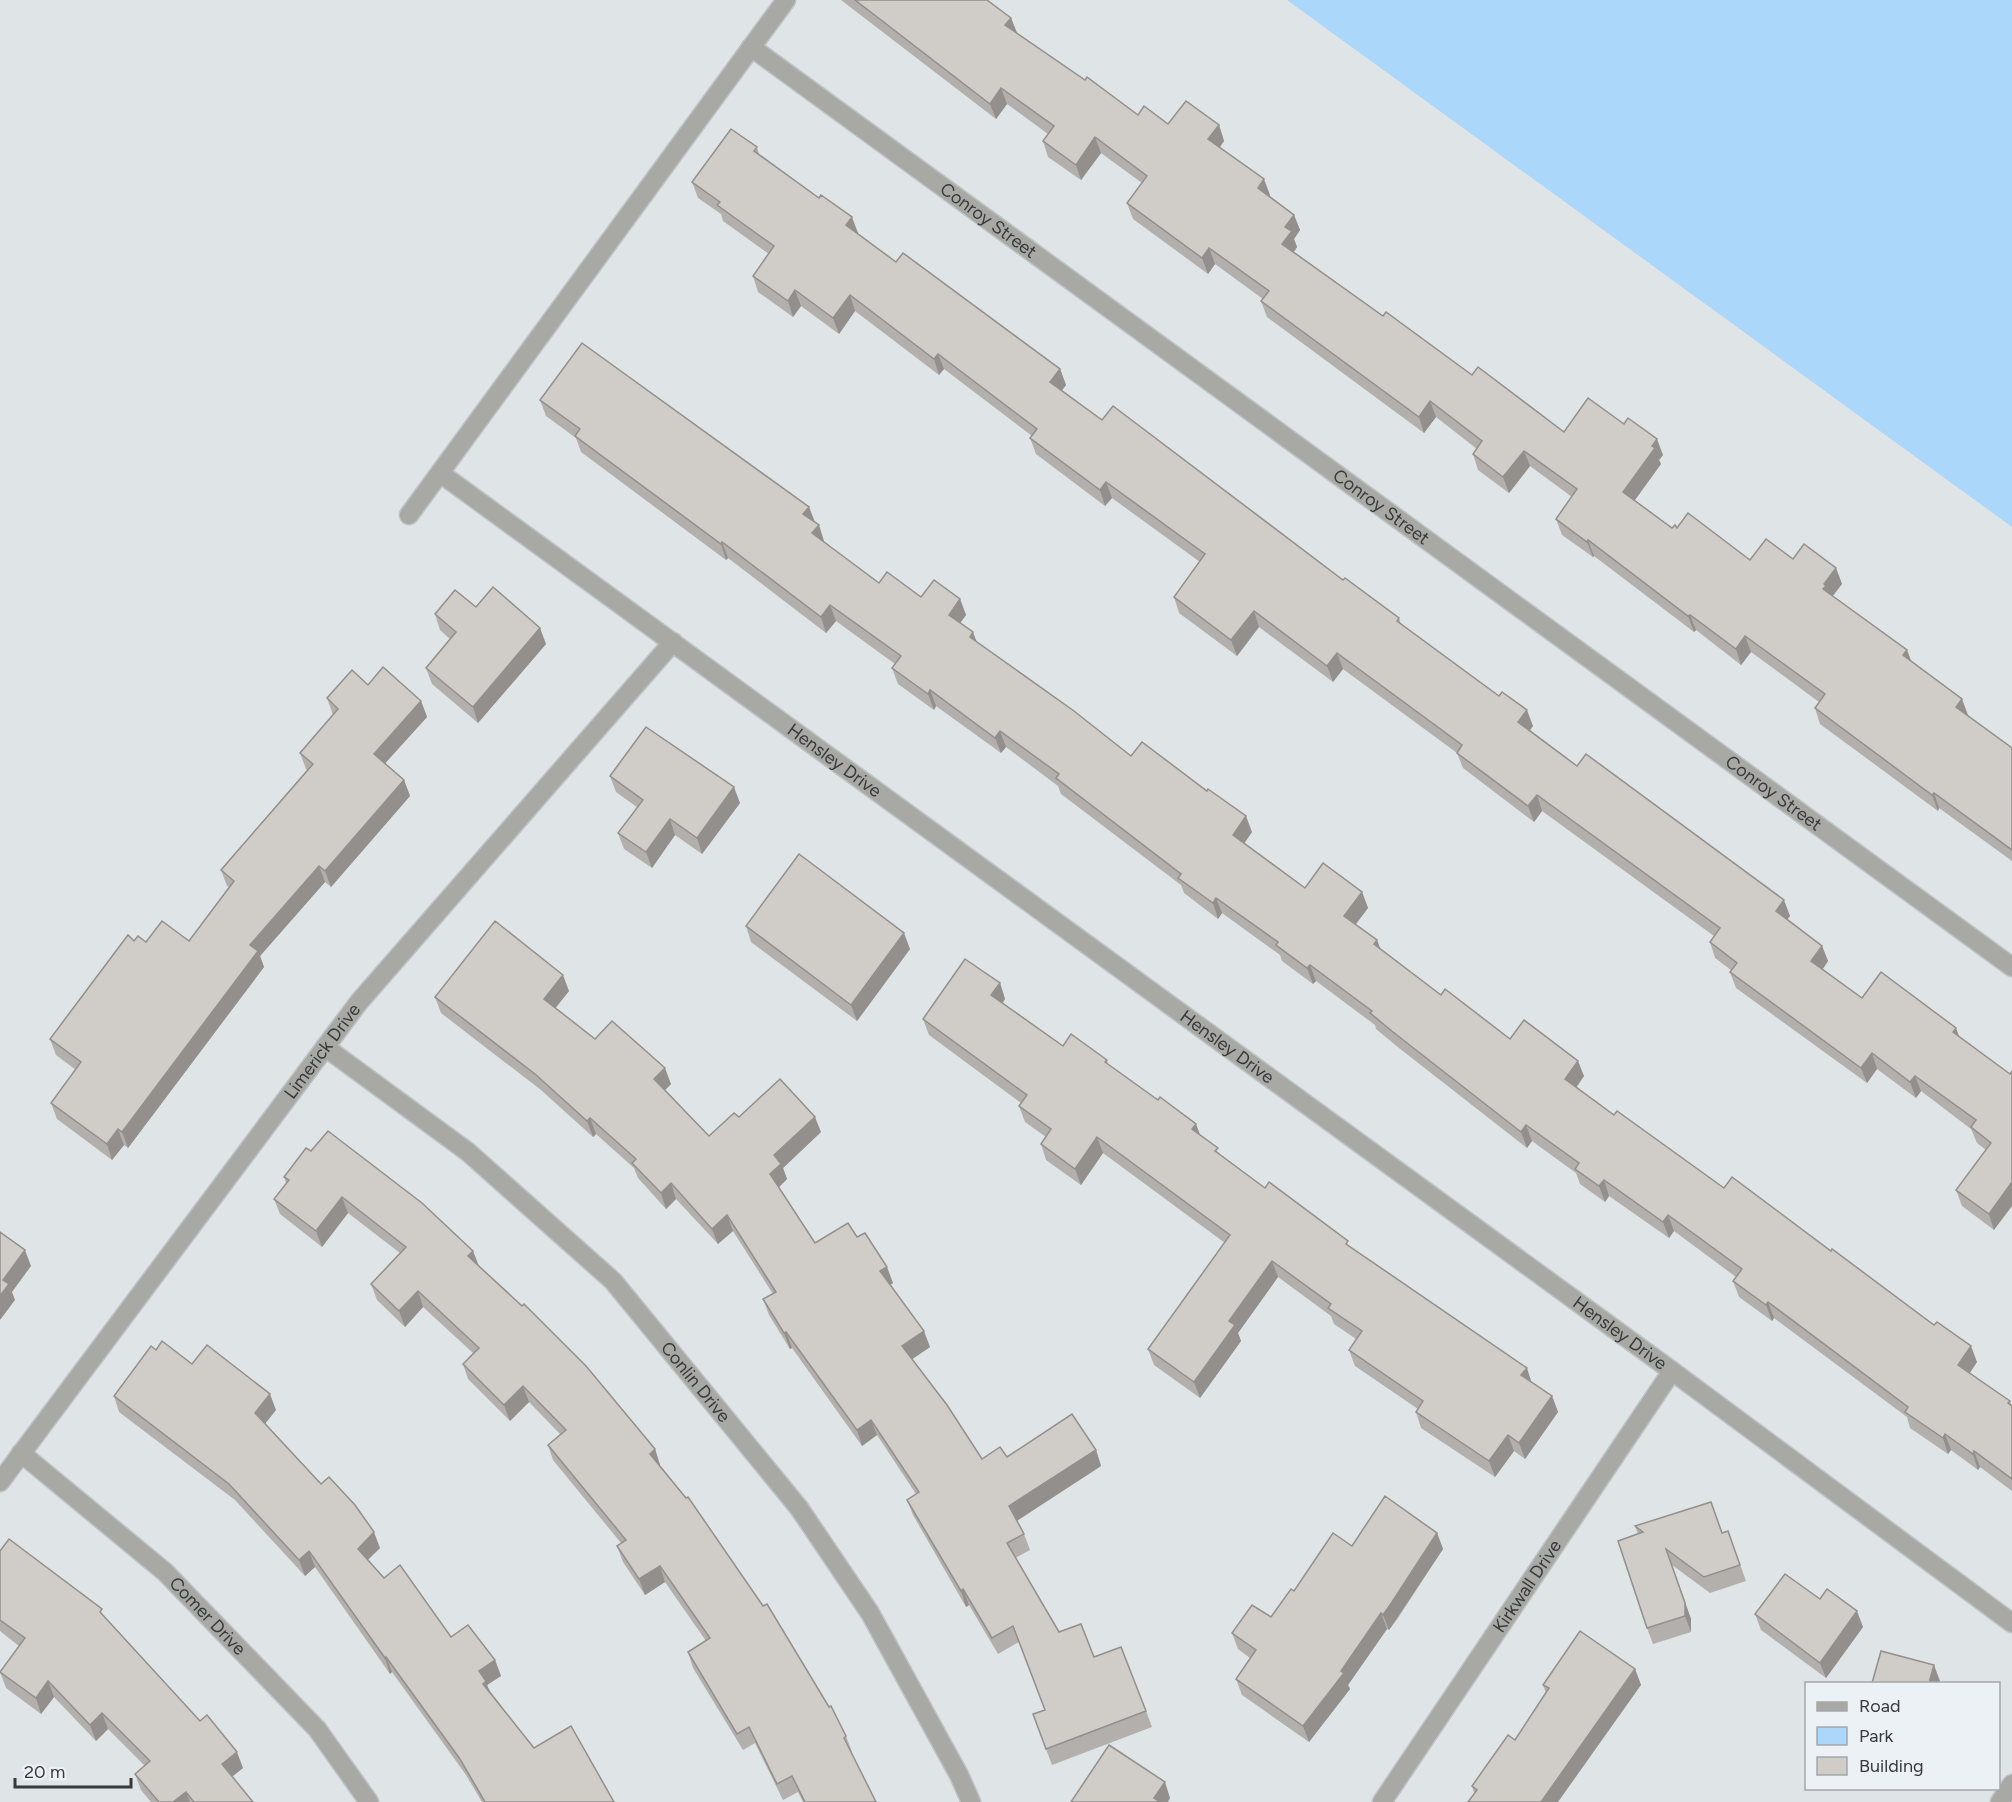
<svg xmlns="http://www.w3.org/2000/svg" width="2012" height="1802" font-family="Figtree,sans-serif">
	<rect width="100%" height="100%" fill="#dfe4e7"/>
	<path fill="#abd7fb" d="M1287 0H2012V527Z"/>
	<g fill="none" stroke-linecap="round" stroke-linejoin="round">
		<defs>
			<g id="street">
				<path id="s1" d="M751 47 2012 967"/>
				<path id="s2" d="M440 473 1672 1371 2012 1623"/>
				<path d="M409 515 786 0"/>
				<path id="s3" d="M325 1047 468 1152 613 1281 799 1508 870 1613 959 1775 971 1802"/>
				<path id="s4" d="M21 1453 165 1572 317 1729 369 1802"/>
				<path id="s5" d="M0 1482 359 1002 673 642"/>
				<path id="s6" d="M1382 1802 1672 1371"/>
				<path d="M2000 1802 2012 1784"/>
			</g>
		</defs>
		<use href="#street" stroke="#bec2c5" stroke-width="21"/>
		<use href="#street" stroke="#a8a8a5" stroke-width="18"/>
	</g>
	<g fill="#b3afac">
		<path d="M841 0H987L1011 18 1017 33 1085 80 1138 115 1168 124 1219 125 1224 141 1220 147 1270 195 1269 196 1294 215 1300 230 1294 239 1297 247 1294 252 1383 316 1472 375 1564 432 1663 455 1659 460 1661 464 1635 500 1672 528H1677L1750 560 1793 559 1836 568 1842 584 1833 596 1907 650 1911 661 1968 716 2012 748V861L1939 808 1938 811 1820 724 1815 708 1819 702 1751 652 1741 665 1696 630 1694 632 1594 556 1593 557 1562 535 1556 519 1572 497 1530 466 1509 493 1478 470 1473 454 1477 449 1436 417 1424 433 1267 317 1261 301 1263 299 1215 264 1208 274 1133 219 1127 203 1142 183 1101 153 1081 180 1048 157 1043 141 1048 134 1007 104 996 119Z"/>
		<path d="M757 147 759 154 858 233 857 234 896 262 1060 369 1066 385 1062 390 1102 420 1343 580 1399 618 1401 624 1533 726 1530 730 1577 766 1790 916 1787 919 1822 946 1828 961 1823 969 1862 998 1959 1036 2010 1074 1994 1230 1962 1206 1956 1190 1986 1150 1977 1143 1971 1129 1921 1091 1916 1098 1877 1069 1867 1083 1736 988 1730 972 1731 970 1715 958 1710 942 1714 936 1542 811 1534 822 1463 768 1457 753 1343 669 1333 682 1259 627 1237 656 1179 613 1174 597 1200 562 1112 498 1105 506 1036 454 1030 438 1032 436 944 369 939 375 855 311 839 334 801 306 793 317 758 292 753 276 769 254 723 221 721 214 698 198 692 182Z"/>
		<path d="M540 400 809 507 815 522 824 542 879 583 921 597 960 599 966 615 960 623 977 642 1131 756 1252 832 1244 843 1305 888 1362 892 1368 908 1355 924 1377 940 1380 949 1441 995 1510 1039 1584 1076 1577 1087 1614 1115 1724 1188 1977 1362 1970 1373 2010 1401 2012 1406V1491L1980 1467 1978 1470 1951 1450 1948 1454 1910 1428 1907 1417 1774 1318 1772 1321 1739 1297 1733 1281 1736 1277 1674 1231 1669 1238 1609 1196 1605 1202 1580 1184 1576 1173 1532 1141 1527 1148 1399 1048 1376 1029 1375 1025 1316 981 1313 984 1282 961 1280 955 1222 913 1218 919 1184 893 1181 885 1061 794 1058 786 1006 747 1001 753 936 706 934 710 898 684 892 668 895 664 836 621 826 633 728 558 726 560 581 452 576 438 546 416Z"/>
		<path d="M476 607 546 644 478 723 432 684 426 668 450 639 440 630 435 614Z"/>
		<path d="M368 685 421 701 427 717 385 763 404 780 410 796 331 887 325 882 260 956 264 967 128 1148 124 1145 112 1160 57 1119 51 1103 76 1070 56 1055 50 1039 134 941 146 942 189 941 229 887 227 886 221 870 307 770 306 769 300 753 333 715 327 698Z"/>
		<path d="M610 776 740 803 702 854 675 835 652 868 624 849 618 833 637 807 616 792Z"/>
		<path d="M746 926 910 949 857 1021 751 942Z"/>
		<path d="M1000 983 1005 999 1003 1003 1063 1046 1107 1060 1108 1064 1200 1134 1220 1154 1265 1188 1350 1247 1532 1382 1552 1396 1558 1412 1525 1459 1514 1451 1495 1477 1421 1428 1416 1412 1418 1409 1355 1366 1349 1350 1356 1339 1334 1324 1331 1316 1278 1277 1238 1333 1241 1341 1200 1398 1154 1365 1148 1349 1225 1243 1103 1153 1081 1185 1046 1160 1041 1144 1046 1137 1025 1122 1019 1106 1021 1103 929 1035 923 1019Z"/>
		<path d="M569 991 555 1008 595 1039 671 1084 665 1090 709 1136 739 1117 821 1132 783 1168 787 1179 779 1187 815 1243 857 1237 893 1283 890 1285 930 1347 912 1359 982 1459 1096 1450 1101 1466 1017 1521 1024 1534 1030 1550 1015 1558 1059 1632 1094 1657 1146 1711 1152 1727 1052 1765 1033 1714 1045 1710 1019 1642 998 1654 969 1605 966 1607 913 1515 907 1500 916 1494 877 1435 862 1446 792 1348 790 1349 769 1315 763 1299 773 1294 733 1231 718 1244 676 1199 666 1209 638 1178 634 1168 596 1134 593 1137 541 1090 441 1013 435 997Z"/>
		<path d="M306 1148 473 1251 479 1266 655 1449 660 1465V1466L846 1736 852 1752 851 1753 876 1802H803L798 1792 783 1800 755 1743 743 1750 693 1668 688 1652 706 1641 665 1582 645 1595 623 1562 617 1546 621 1543 553 1460 548 1445 560 1434 529 1402 510 1421 468 1379 463 1364 473 1353 423 1307 405 1327 377 1300 371 1284 400 1253 348 1213 322 1247 280 1214 274 1199 286 1183 284 1177Z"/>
		<path d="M156 1350 192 1364 276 1410 265 1423 380 1548 368 1560 384 1578 451 1637 495 1660 501 1676 487 1685 490 1691 534 1748 614 1802H482L466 1775 392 1672 390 1674 315 1567 305 1576 235 1500 119 1412 114 1396Z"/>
		<path d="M1635 1526 1722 1533 1728 1531 1746 1581 1710 1593 1672 1565 1691 1619V1632L1653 1644 1647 1628 1638 1534Z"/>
		<path d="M1437 1533 1443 1549 1398 1618 1389 1630 1387 1629 1348 1685 1350 1689 1309 1742 1242 1695 1236 1679 1250 1658 1238 1649 1232 1633 1271 1617 1294 1591 1352 1546Z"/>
		<path d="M0 1551 105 1617 243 1768 232 1776 253 1802H151L141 1790 135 1774 145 1766 108 1729 96 1741 54 1697 41 1714 6 1688 0 1672 19 1646 0 1631Z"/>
		<path d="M1820 1599 1863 1627 1826 1678 1761 1630 1755 1614Z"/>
		<path d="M1635 1669 1641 1685 1474 1793 1472 1786 1515 1740 1546 1693 1543 1685Z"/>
	</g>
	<g fill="#928f8c">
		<path d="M1011 18 1017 33 1005 25Z"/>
		<path d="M1001 88 1007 104 996 119 990 104Z"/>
		<path d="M1219 125 1224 141 1214 155 1208 139Z"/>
		<path d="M1095 137 1101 153 1081 180 1076 165Z"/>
		<path d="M1264 179 1270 195 1264 204 1258 188Z"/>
		<path d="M1294 215 1300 230 1294 239 1297 247 1288 260 1282 244 1285 227Z"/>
		<path d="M852 217 858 233 852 241 846 225Z"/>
		<path d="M1209 248 1215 264 1208 274 1202 258Z"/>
		<path d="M795 290 801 306 793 317 788 301Z"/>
		<path d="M850 295 855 311 839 334 833 318Z"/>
		<path d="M938 354 944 369 939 375 934 359Z"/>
		<path d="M1060 369 1066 385 1056 398 1050 382Z"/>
		<path d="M1430 401 1436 417 1424 433 1419 417Z"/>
		<path d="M1657 439 1663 455 1659 460 1661 464 1629 508 1623 492Z"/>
		<path d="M1524 451 1530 466 1509 493 1503 477Z"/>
		<path d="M1106 482 1112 498 1105 506 1100 490Z"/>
		<path d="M809 507 815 523 803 514Z"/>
		<path d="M819 525 824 541 818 549 812 533Z"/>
		<path d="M1588 540 1594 556 1593 557 1587 542Z"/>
		<path d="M722 542 728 558 726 560 721 544Z"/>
		<path d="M1836 568 1842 584 1830 599 1823 589 1824 584Z"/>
		<path d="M960 599 966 615 955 630 949 615Z"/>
		<path d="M830 605 836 621 826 633 821 617Z"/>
		<path d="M1254 611 1259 627 1237 656 1231 640Z"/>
		<path d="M1690 615 1696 630 1694 632 1688 616Z"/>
		<path d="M540 628 546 644 478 723 473 707Z"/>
		<path d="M973 632 979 648 970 637Z"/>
		<path d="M1745 636 1751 652 1741 665 1736 649Z"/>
		<path d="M1907 650 1913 666 1903 655Z"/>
		<path d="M1337 653 1343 669 1333 682 1327 666Z"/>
		<path d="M930 690 936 706 934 710 928 694Z"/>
		<path d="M1962 699 1968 715 1962 723 1956 707Z"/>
		<path d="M421 701 427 717 380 769 374 754Z"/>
		<path d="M1527 710 1533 726 1524 738 1518 722Z"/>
		<path d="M1000 731 1006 747 1001 753 995 738Z"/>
		<path d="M404 780 410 796 331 887 325 871Z"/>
		<path d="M734 787 740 803 702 854 697 838Z"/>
		<path d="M1934 793 1939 808 1938 811 1932 795Z"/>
		<path d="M1537 795 1542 811 1534 822 1528 806Z"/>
		<path d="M1246 816 1252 832 1239 851 1233 835Z"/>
		<path d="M670 819 675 835 652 868 646 852Z"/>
		<path d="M319 866 325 882 260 956 264 967 128 1148 122 1132 250 945Z"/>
		<path d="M1362 892 1368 908 1350 932 1344 916Z"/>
		<path d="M1216 898 1222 913 1218 919 1213 903Z"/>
		<path d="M1784 900 1790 916 1782 927 1776 911Z"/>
		<path d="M904 933 910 949 857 1021 851 1005Z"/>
		<path d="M1377 940 1383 956 1374 944Z"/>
		<path d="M1822 946 1828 961 1817 977 1811 961Z"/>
		<path d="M1310 965 1316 981 1313 984 1307 968Z"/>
		<path d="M563 975 569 991 550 1015 544 999Z"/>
		<path d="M1000 983 1005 999 997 1010 991 995Z"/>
		<path d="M1956 1028 1962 1044 1953 1032Z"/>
		<path d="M1872 1053 1877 1069 1867 1083 1861 1068Z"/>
		<path d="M1578 1061 1584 1076 1571 1094 1565 1079Z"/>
		<path d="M665 1068 671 1084 660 1095 654 1079Z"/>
		<path d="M1915 1076 1921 1091 1916 1098 1910 1082Z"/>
		<path d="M815 1117 821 1132 783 1168 787 1179 776 1190 770 1174 774 1155Z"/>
		<path d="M590 1118 596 1134 593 1137 587 1121Z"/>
		<path d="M1196 1124 1202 1140 1192 1129Z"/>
		<path d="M1526 1125 1532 1141 1527 1148 1521 1132Z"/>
		<path d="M118 1129 124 1145 112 1160 107 1144Z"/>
		<path d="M1097 1137 1103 1153 1081 1185 1075 1169Z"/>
		<path d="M1604 1180 1609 1196 1605 1202 1599 1186Z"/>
		<path d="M2012 1182V1206L1994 1230 1989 1214Z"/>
		<path d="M671 1183 676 1199 666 1209 661 1193Z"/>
		<path d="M342 1197 348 1213 322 1247 316 1231Z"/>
		<path d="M727 1215 733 1231 718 1244 712 1229Z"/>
		<path d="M1668 1215 1674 1231 1669 1238 1663 1222Z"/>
		<path d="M25 1250 31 1266 12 1292 15 1300 0 1320V1296L3 1280Z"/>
		<path d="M473 1251 479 1267 468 1256Z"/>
		<path d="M1272 1261 1278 1277 1238 1333 1241 1341 1200 1398 1194 1382 1229 1321Z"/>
		<path d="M887 1267 893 1283 886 1287 880 1271Z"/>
		<path d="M418 1291 423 1307 405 1327 399 1311Z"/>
		<path d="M1768 1302 1774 1318 1772 1321 1766 1305Z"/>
		<path d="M924 1331 930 1347 908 1362 902 1346Z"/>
		<path d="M786 1332 792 1348 790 1349 784 1333Z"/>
		<path d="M1971 1346 1977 1362 1964 1381 1958 1365Z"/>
		<path d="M1527 1368 1532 1384 1521 1375Z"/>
		<path d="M523 1386 529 1402 510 1421 504 1405Z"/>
		<path d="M270 1394 276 1410 261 1429 255 1413Z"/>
		<path d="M1552 1396 1558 1412 1525 1459 1519 1443Z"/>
		<path d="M871 1420 877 1435 862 1446 857 1430Z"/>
		<path d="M1945 1434 1951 1450 1948 1454 1943 1438Z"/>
		<path d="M1508 1435 1514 1451 1495 1477 1489 1461Z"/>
		<path d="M655 1449 660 1465 655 1470 650 1454Z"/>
		<path d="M1096 1450 1101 1466 1015 1522 1009 1506Z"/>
		<path d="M1974 1451 1980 1467 1978 1470 1973 1454Z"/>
		<path d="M374 1532 380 1548 363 1564 358 1549Z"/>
		<path d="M1437 1533 1443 1549 1389 1630 1383 1615Z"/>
		<path d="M1666 1549 1691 1619V1632L1685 1616Z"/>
		<path d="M309 1551 315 1567 305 1576 299 1560Z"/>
		<path d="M660 1566 665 1582 645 1595 639 1579Z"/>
		<path d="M963 1589 969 1605 966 1607 961 1591Z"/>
		<path d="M1857 1611 1863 1627 1826 1678 1820 1663Z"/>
		<path d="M1381 1613 1387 1629 1348 1685 1350 1689 1309 1742 1303 1726Z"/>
		<path d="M386 1657 392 1672 390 1674 385 1658Z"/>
		<path d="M495 1660 501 1676 487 1685 492 1697 489 1699 479 1671Z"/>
		<path d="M1934 1665 1940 1681 1939 1683H1929Z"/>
		<path d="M1635 1669 1641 1685 1558 1802H1541Z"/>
		<path d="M48 1681 54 1697 41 1714 36 1698Z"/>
		<path d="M102 1713 108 1729 96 1741 90 1725Z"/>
		<path d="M237 1752 243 1768 228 1780 222 1764Z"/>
		<path d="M1165 1782 1170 1798 1168 1802H1155L1154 1798Z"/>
		<path d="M186 1792 190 1802H173Z"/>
	</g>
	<g fill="#d0ccc8" stroke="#928f8c" stroke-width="1.5">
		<path d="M855 0H987L1011 18 1005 25 1085 80 1087 77 1138 115 1144 106 1168 124 1186 101 1219 125 1208 139 1264 179 1258 188 1294 215 1285 227 1292 231 1282 244 1383 316 1386 312 1472 375 1478 367 1564 432 1588 398 1624 424 1628 418 1657 439 1652 446 1655 448 1623 492 1672 528 1675 525 1677 528 1688 513 1750 560 1766 539 1793 559 1804 544 1836 568 1824 584 1826 586 1823 589 1907 650 1903 655 1962 699 1956 707 2012 748V850L1934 793 1932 795 1815 708 1825 694 1745 636 1736 649 1690 615 1688 616 1588 540 1587 542 1556 519 1577 489 1524 451 1503 477 1473 454 1482 441 1430 401 1419 417 1261 301 1269 291 1209 248 1202 258 1127 203 1147 176 1095 137 1076 165 1043 141 1054 126 1001 88 990 104Z"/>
		<path d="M731 129 757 147 754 151 819 198 821 195 852 217 846 225 896 262 903 253 1060 369 1050 382 1102 420 1113 406 1343 580 1345 578 1399 618 1397 621 1499 696 1502 692 1527 710 1518 722 1577 766 1586 754 1784 900 1776 911 1822 946 1811 961 1862 998 1881 972 1956 1028 1953 1032 2010 1074 2012 1071V1182L1989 1214 1956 1190 1991 1143 1971 1127 1976 1120 1915 1076 1910 1082 1872 1053 1861 1068 1730 972 1737 963 1710 942 1720 928 1537 795 1528 806 1457 753 1462 745 1337 653 1327 666 1254 611 1231 640 1174 597 1205 554 1106 482 1100 490 1030 438 1037 429 938 354 934 359 850 295 833 318 795 290 788 301 753 276 774 246 717 205 720 202 692 182Z"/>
		<path d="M582 343 809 507 803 514 819 525 812 533 879 583 887 572 921 597 934 580 960 599 949 615 973 632 970 637 1074 711 1131 756 1142 742 1207 791 1208 789 1246 816 1233 835 1305 888 1323 863 1362 892 1344 916 1377 940 1374 944 1441 995 1445 989 1510 1039 1524 1020 1578 1061 1565 1079 1614 1115 1617 1111 1724 1188 1732 1177 1831 1251 1832 1249 1934 1325 1937 1322 1971 1346 1958 1365 2010 1401 2008 1403 2012 1406V1479L1974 1451 1973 1454 1945 1434 1943 1438 1905 1412 1908 1407 1768 1302 1766 1305 1733 1281 1742 1269 1668 1215 1663 1222 1604 1180 1599 1186 1575 1169 1579 1163 1526 1125 1521 1132 1393 1032 1370 1013 1372 1011 1310 965 1307 968 1276 945 1278 942 1216 898 1213 903 1178 878 1181 874 1056 778 1059 774 1000 731 995 738 930 690 928 694 892 668 901 656 830 605 821 617 722 542 721 544 575 436 580 429 540 400Z"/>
		<path d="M493 587 540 628 473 707 426 668 456 632 435 614 455 590 476 607Z"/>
		<path d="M383 667 421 701 374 754 404 780 325 871 319 866 250 945 258 951 122 1132 118 1129 107 1144 51 1103 81 1062 50 1039 128 935 134 941 138 936 146 942 162 921 189 941 234 881 221 870 313 764 300 753 338 709 327 698 352 670 368 685Z"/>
		<path d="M646 727 734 787 697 838 670 819 646 852 618 833 643 800 610 776Z"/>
		<path d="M799 854 904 933 851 1005 746 926Z"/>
		<path d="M495 921 563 975 544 999 595 1039 612 1021 665 1068 654 1079 709 1136 734 1113 739 1117 780 1079 815 1117 774 1155 781 1164 770 1174 815 1243 848 1223 857 1237 865 1233 887 1267 880 1271 924 1331 902 1346 947 1405 982 1459 1000 1447 1007 1457 1072 1414 1096 1450 1009 1506 1024 1534 1007 1543 1059 1632 1081 1624 1094 1657 1121 1647 1146 1711 1046 1749 1033 1714 1045 1710 1013 1626 992 1638 963 1589 961 1591 907 1500 919 1492 871 1420 857 1430 786 1332 784 1333 763 1299 776 1292 727 1215 712 1229 671 1183 661 1193 632 1163 636 1159 590 1118 587 1121 535 1074 435 997Z"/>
		<path d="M965 959 1000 983 991 995 1063 1046 1071 1034 1107 1060 1105 1062 1158 1100 1160 1097 1196 1124 1192 1129 1218 1148 1215 1151 1265 1188 1269 1182 1348 1241 1346 1244 1527 1368 1521 1375 1552 1396 1519 1443 1508 1435 1489 1461 1416 1412 1423 1401 1349 1350 1362 1331 1328 1308 1331 1304 1272 1261 1229 1321 1235 1325 1194 1382 1148 1349 1230 1235 1097 1137 1075 1169 1041 1144 1051 1129 1019 1106 1027 1095 923 1019Z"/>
		<path d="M328 1131 422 1203 473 1251 468 1256 522 1306 524 1304 586 1366 655 1449 650 1454 686 1498 688 1497 763 1606 767 1604 829 1707 831 1706 846 1736 844 1738 876 1802H805L792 1776 777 1784 749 1727 737 1734 688 1652 710 1638 660 1566 639 1579 617 1546 626 1540 548 1445 566 1430 523 1386 504 1405 463 1364 479 1348 418 1291 399 1311 371 1284 406 1247 342 1197 316 1231 274 1199 289 1180 284 1177 306 1148 311 1151Z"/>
		<path d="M0 1232 25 1250 3 1280 9 1284 0 1296Z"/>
		<path d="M162 1341 192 1364 207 1345 270 1394 255 1413 321 1484 329 1477 355 1505 374 1532 358 1549 384 1578 400 1565 451 1637 468 1625 495 1660 479 1671 486 1681 483 1684 534 1748 571 1726 614 1802H485L460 1759 386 1657 385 1658 309 1551 299 1560 229 1484 114 1396 151 1346 156 1350Z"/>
		<path d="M1385 1496 1437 1533 1392 1602 1383 1615 1381 1613 1341 1671 1344 1673 1303 1726 1236 1679 1256 1650 1232 1633 1252 1605 1271 1617 1291 1589 1294 1591 1333 1533 1352 1546Z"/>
		<path d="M1711 1502 1722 1533 1728 1531 1740 1565 1704 1577 1666 1549 1685 1603V1616L1647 1628 1618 1541 1643 1532 1635 1526Z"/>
		<path d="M9 1539 102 1609 100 1612 200 1721 207 1715 237 1752 222 1764 253 1802H194L186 1792 173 1802H159L135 1774 150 1761 102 1713 90 1725 48 1681 36 1698 0 1672 25 1638 0 1620V1551Z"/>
		<path d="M1785 1574 1820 1599 1827 1589 1857 1611 1820 1663 1755 1614Z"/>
		<path d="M1580 1631 1635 1669 1541 1802H1468L1477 1790 1472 1786 1508 1735 1515 1740 1549 1688 1543 1685Z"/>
		<path d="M1881 1651 1934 1665 1929 1683H1872Z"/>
		<path d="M1109 1745 1165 1782 1154 1798 1160 1802H1071Z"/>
	</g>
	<g text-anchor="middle" stroke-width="4.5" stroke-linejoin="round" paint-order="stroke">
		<g font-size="18" fill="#38393b" stroke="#ecf1f5">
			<text dy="6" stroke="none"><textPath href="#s1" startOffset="294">Conroy Street</textPath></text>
			<text dy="6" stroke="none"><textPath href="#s1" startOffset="780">Conroy Street</textPath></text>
			<text dy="6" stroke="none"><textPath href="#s2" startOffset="488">Hensley Drive</textPath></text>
			<text dy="6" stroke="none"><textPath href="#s1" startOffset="1266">Conroy Street</textPath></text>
			<text dy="6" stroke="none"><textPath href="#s2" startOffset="974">Hensley Drive</textPath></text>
			<text dy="6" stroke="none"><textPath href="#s5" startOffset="538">Limerick Drive</textPath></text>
			<text dy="6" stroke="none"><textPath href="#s2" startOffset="1460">Hensley Drive</textPath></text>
			<text dy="6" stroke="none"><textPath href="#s3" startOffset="502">Conlin Drive</textPath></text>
			<text dy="6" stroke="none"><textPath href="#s6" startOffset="260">Kirkwall Drive</textPath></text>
			<text dy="6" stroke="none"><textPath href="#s4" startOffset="248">Comer Drive</textPath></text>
		</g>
	</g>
	<rect x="1805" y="1682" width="195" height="108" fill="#ecf1f5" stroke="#a4a7ab" stroke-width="1.5"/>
	<rect x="1817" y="1702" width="30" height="9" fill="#a8a8a5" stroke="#a4a7ab" stroke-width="1.5"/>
	<text x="1859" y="1712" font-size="18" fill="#38393b">Road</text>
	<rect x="1817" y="1727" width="30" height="18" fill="#abd7fb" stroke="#a4a7ab" stroke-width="1.5"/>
	<text x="1859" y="1742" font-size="18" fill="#38393b">Park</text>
	<rect x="1817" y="1757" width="30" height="18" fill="#d0ccc8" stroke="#a4a7ab" stroke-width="1.5"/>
	<text x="1859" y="1772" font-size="18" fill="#38393b">Building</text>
	<path d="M15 1778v9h116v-9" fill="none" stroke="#38393b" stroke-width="3"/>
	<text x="24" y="1778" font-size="18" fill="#38393b" stroke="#ecf1f5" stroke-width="4.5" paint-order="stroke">20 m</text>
</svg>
